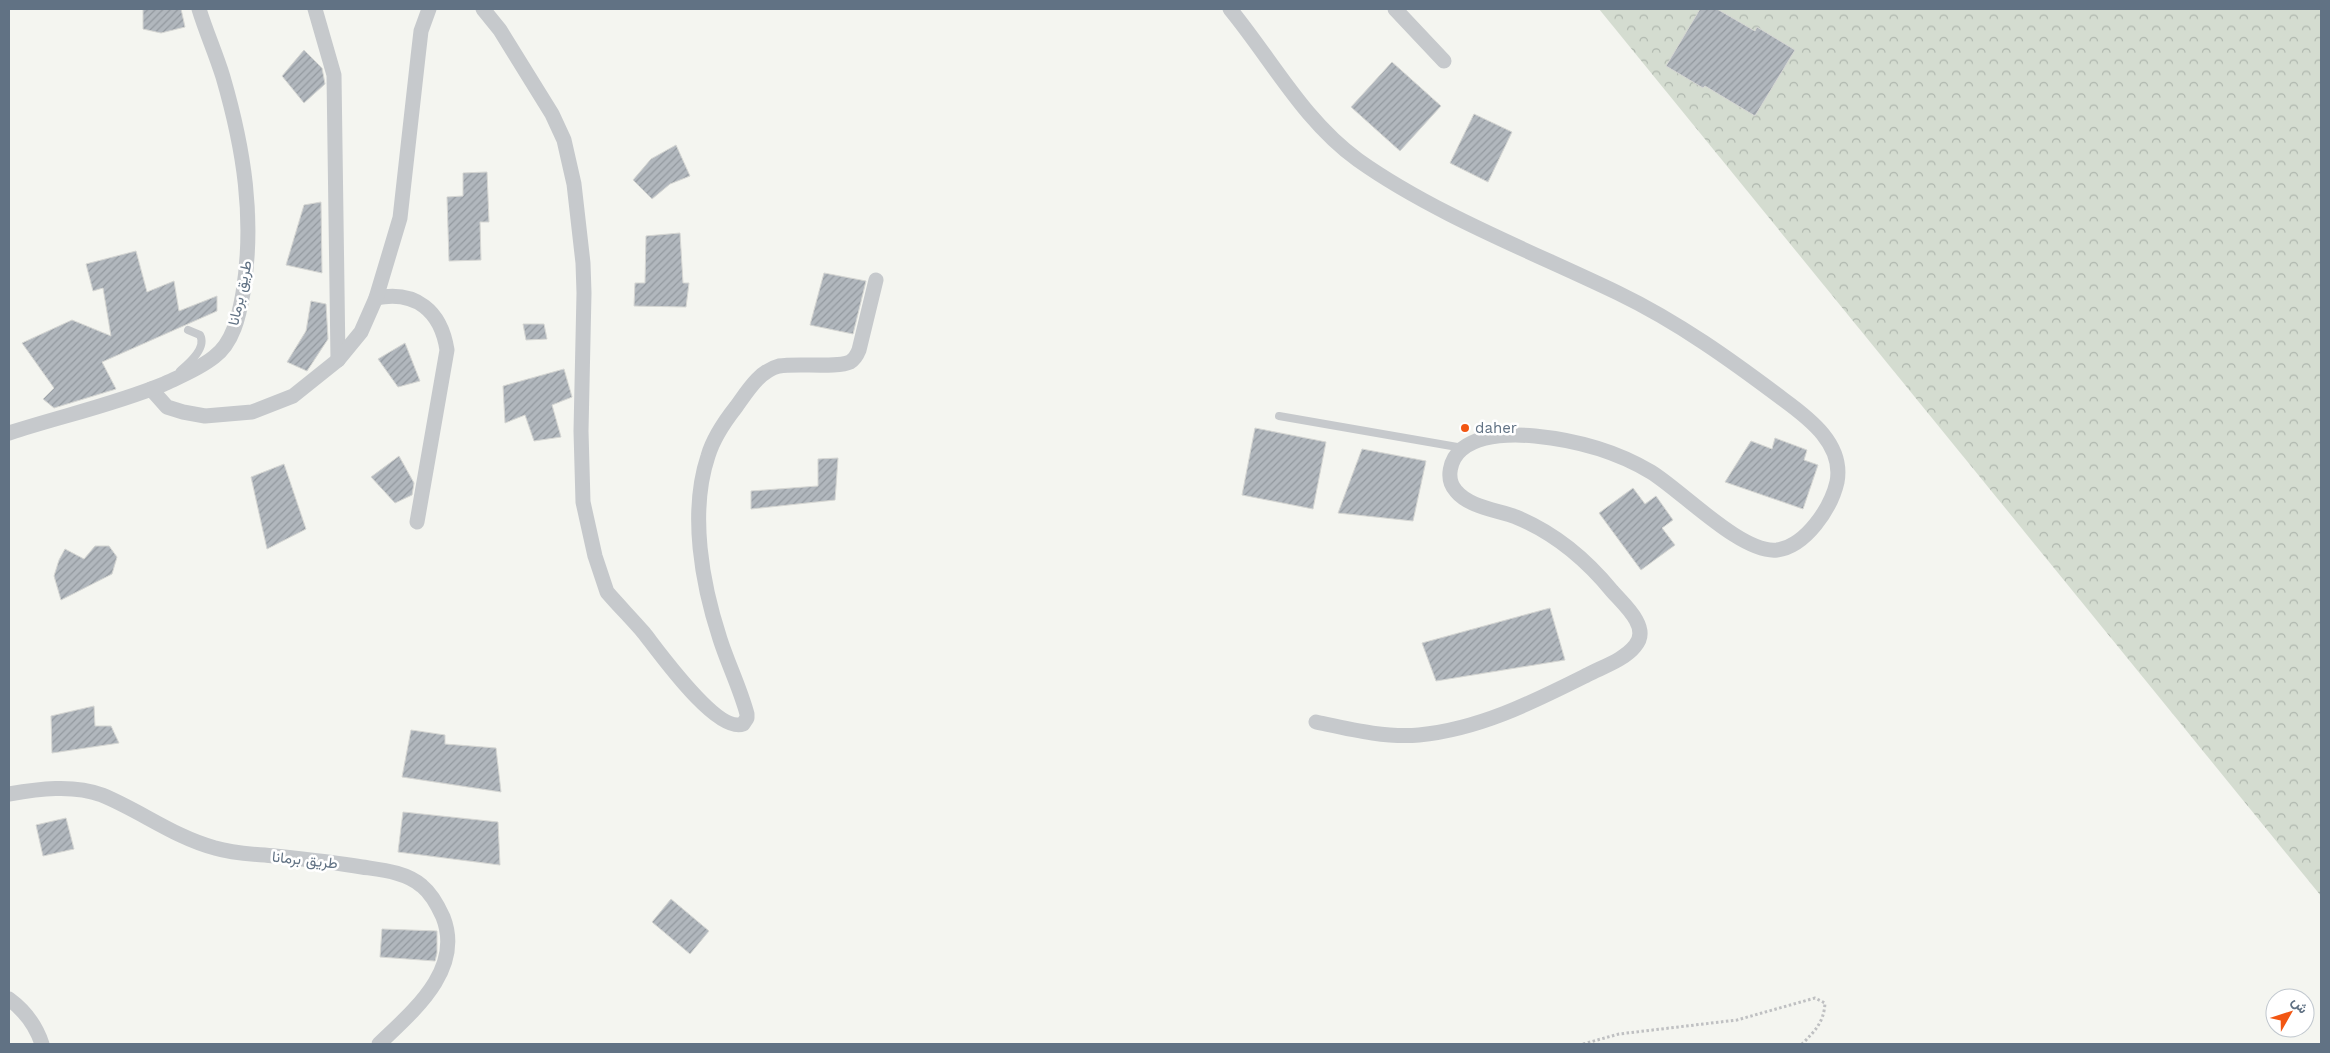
<svg xmlns="http://www.w3.org/2000/svg" width="2330" height="1053" font-family="'Work Sans',Vazirmatn,sans-serif">
	<defs>
		<pattern id="forest-crowns" width="20" height="18" patternUnits="userSpaceOnUse" patternTransform="scale(1.25)"><rect width="20" height="18" fill="#d4dcd0"/><path d="M2 6a3 3 0 1 1 6 0M12 15a3 3 0 1 1 6 0" fill="none" stroke="#afb7ae"/></pattern>
		<pattern id="building-hatch" width="6" height="6" patternUnits="userSpaceOnUse" patternTransform="scale(1.25)"><rect width="6" height="6" fill="#b1b7bd"/><path d="M-1 1l2-2M0 6l6-6M5 7l2-2" fill="none" stroke="#93999f"/></pattern>
	</defs>
	<rect width="100%" height="100%" fill="#f4f5f0"/>
	<path fill="url(#forest-crowns)" d="M1599 9H2321V896Z"/>
	<g fill="url(#building-hatch)" stroke="#d5d6d3">
		<path d="M143 9H181L185 27 161 33 143 29Z"/>
		<path d="M1700 9H1717L1755 31 1757 27 1795 50 1755 116 1705 86 1703 88 1666 66Z"/>
		<path d="M304 50 322 68 325 84 304 103 282 76Z"/>
		<path d="M1392 62 1441 106 1400 151 1351 107Z"/>
		<path d="M1474 114 1512 132 1488 182 1450 163Z"/>
		<path d="M676 145 690 176 670 184 652 199 633 180 651 159Z"/>
		<path d="M487 172 489 222H480L481 260 449 261 447 197 463 196V173Z"/>
		<path d="M321 202 322 273 286 265 304 205Z"/>
		<path d="M680 233 683 283H689L686 307 634 306 635 283H645L646 236Z"/>
		<path d="M136 251 147 292 174 281 179 311 217 296V311L102 362 116 389 54 408 43 399 54 388 22 343 72 320 111 336 103 288 93 291 86 264Z"/>
		<path d="M824 273 866 281 853 334 810 325Z"/>
		<path d="M311 301 326 304 328 339 307 371 287 362 306 331Z"/>
		<path d="M523 324H544L547 339 526 340Z"/>
		<path d="M405 343 420 381 398 387 378 359Z"/>
		<path d="M564 369 572 397 552 405 561 437 534 441 525 415 505 423 503 386Z"/>
		<path d="M1255 428 1326 442 1313 509 1242 495Z"/>
		<path d="M1775 438 1807 450 1804 460 1818 465 1803 509 1725 482 1751 441 1772 449Z"/>
		<path d="M1362 449 1426 461 1413 521 1338 513Z"/>
		<path d="M399 456 414 483 412 495 395 503 371 477Z"/>
		<path d="M838 458 835 500 751 509V491L818 486V459Z"/>
		<path d="M284 464 306 529 267 549 251 477Z"/>
		<path d="M1633 488 1645 504 1656 496 1673 520 1662 528 1675 545 1641 570 1599 513Z"/>
		<path d="M95 546H109L117 557 112 574 61 600 54 576 59 560 65 549 84 559Z"/>
		<path d="M1550 608 1565 660 1436 681 1422 643Z"/>
		<path d="M94 706 95 726H111L119 743 52 753 51 716Z"/>
		<path d="M411 730 445 735V744L496 748 501 792 402 777Z"/>
		<path d="M403 812 498 822 500 865 398 852Z"/>
		<path d="M66 818 74 849 43 856 36 825Z"/>
		<path d="M671 899 709 931 690 954 652 922Z"/>
		<path d="M382 929 437 931V953L435 961 380 957Z"/>
	</g>
	<g fill="none" stroke-linecap="round" stroke-linejoin="round">
		<path stroke="#bfc0c2" stroke-width="3" stroke-dasharray="2.5 2.5" stroke-linecap="butt" d="M1583 1044 1619 1034 1737 1020 1815 998 1825 1003C1824 1022 1815 1031 1802 1044"/>
		<g stroke="#c6c9cc" stroke-width="8">
			<path d="M180 371C189 363 207 348 200 335L188 330"/>
			<path d="M1279 416 1463 448"/>
		</g>
		<g stroke="#c6c9cc" stroke-width="15">
			<path d="M315 9 334 75 338 360"/>
			<path d="M483 9 500 30 552 114 564 140 574 184 583 263 584 293 581 431 583 502 595 556 607 592C619 606 632 619 644 633 659 652 717 734 743 724L747 718V714C740 688 728 664 720 639 702 584 689 513 708 456 713 439 725 421 736 407 747 392 759 371 779 366 796 363 838 368 850 362 855 359 857 355 859 350L876 280"/>
			<path d="M1230 9C1272 60 1303 120 1358 160 1434 214 1533 252 1618 293 1678 322 1731 360 1784 400 1810 419 1844 445 1837 482 1831 508 1806 546 1777 550 1742 554 1682 491 1651 472 1616 451 1575 440 1535 436 1512 434 1481 434 1462 449 1450 459 1445 479 1456 491 1469 507 1497 510 1516 517 1555 533 1585 558 1612 591 1620 600 1630 609 1636 620 1641 629 1642 638 1635 646 1624 660 1602 667 1587 675 1533 702 1480 729 1419 735 1385 738 1349 729 1316 722"/>
			<path d="M1395 9 1444 61"/>
			<path d="M376 298C416 290 441 311 447 350L417 522"/>
			<path d="M151 389 167 407 183 412 205 416 252 412 293 396 338 360 361 332 376 298 400 218 418 57 421 31 429 9"/>
			<path d="M9 433C61 416 113 405 164 384 181 376 199 369 214 357 233 343 239 316 243 293 255 219 244 149 223 77 216 54 206 32 199 9"/>
			<path d="M9 794C38 789 73 784 102 795 141 811 174 837 215 848 235 854 255 854 275 856 304 859 333 862 362 867 382 870 406 872 422 886 432 894 438 906 443 917 464 970 412 1012 379 1044"/>
			<path d="M9 999C24 1010 36 1026 42 1044"/>
		</g>
	</g>
	<circle fill="#f25612" stroke="#fff" stroke-width="2" cx="1465" cy="428" r="5"/>
	<g text-anchor="middle" stroke-width="5" stroke-linejoin="round" paint-order="stroke">
		<g font-size="15" fill="#617284" stroke="#fff">
			<text transform="translate(240 293) rotate(-78)" y="5">طريق برمانا</text>
			<text transform="translate(305 860) rotate(6)" y="5">طريق برمانا</text>
		</g>
		<g font-size="15" fill="#617284" stroke="#fff" text-anchor="start">
			<text x="1475" y="433">daher</text>
		</g>
	</g>
	<rect width="2330" height="1053" fill="none" stroke="#617284" stroke-width="20"/>
	<g transform="translate(2290 1013) rotate(51)"><circle r="24" fill="#ffffff" stroke="#c0c7ce"/>
	<path d="M0-4L9 19L0 12L-9 19Z" fill="#f25612"/>
	<text y="-8" font-size="14" font-weight="bold" text-anchor="middle" fill="#617284">ش</text>
	</g>
</svg>
